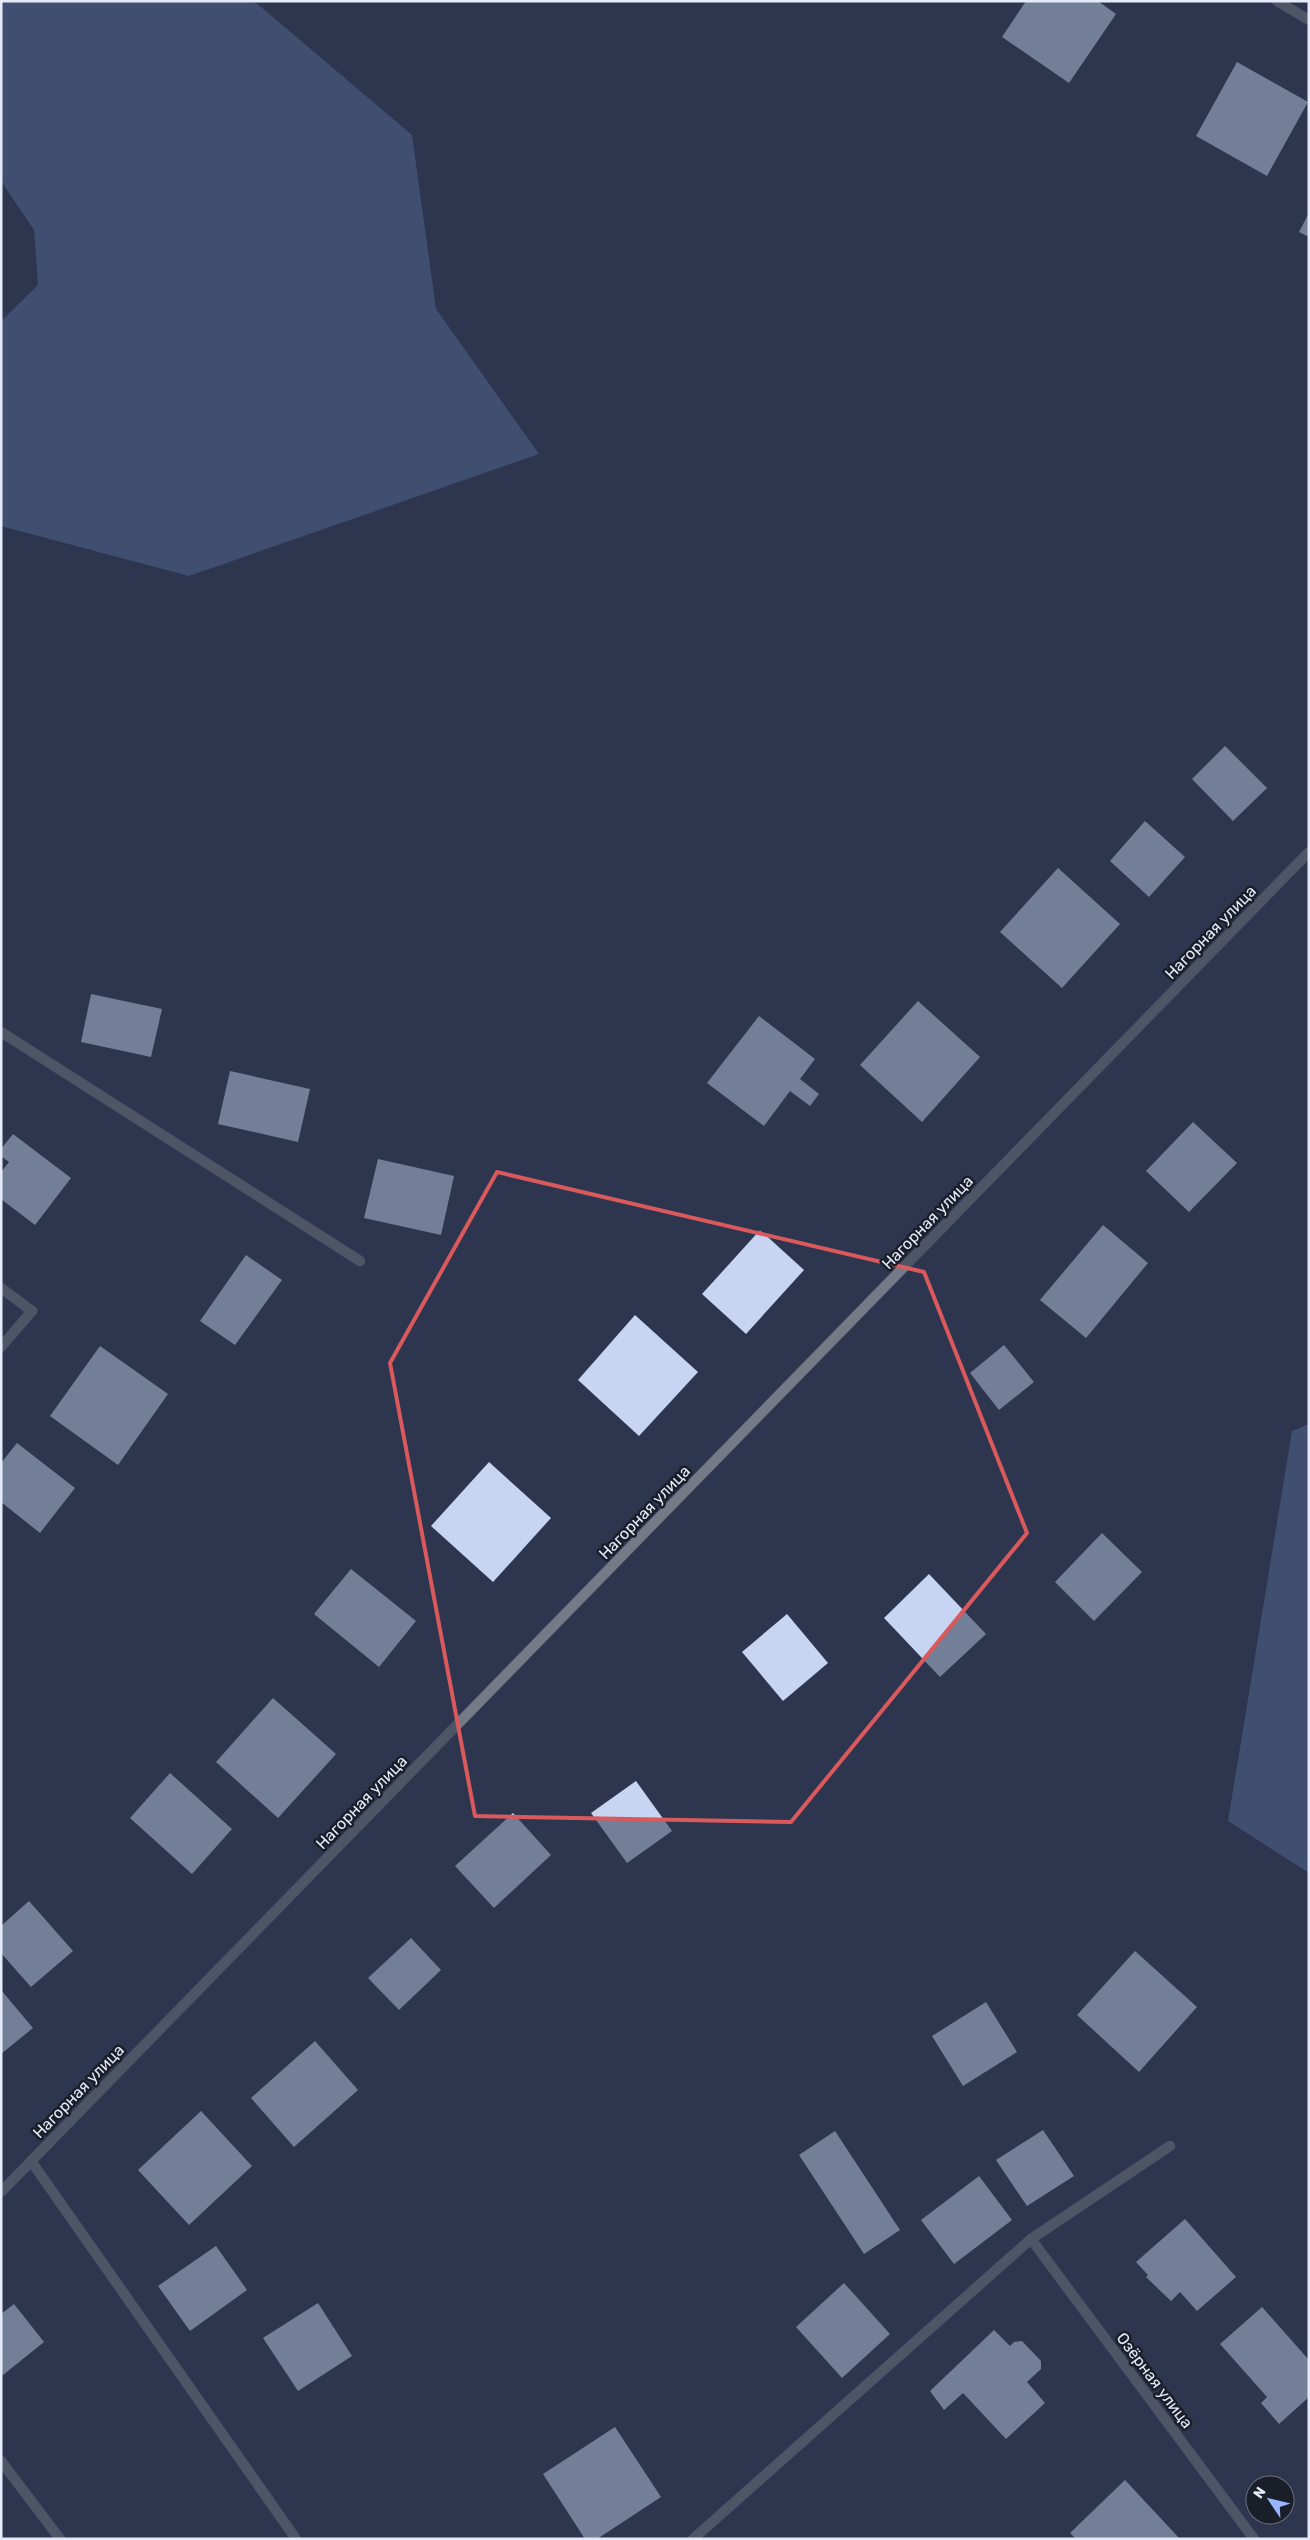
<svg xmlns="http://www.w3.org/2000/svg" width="1310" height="2540" font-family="Rubik,sans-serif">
	<rect width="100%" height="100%" fill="#2d364e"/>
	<g fill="#576a98">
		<path d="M1 1H254L412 135 436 309 539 454 189 576 1 526V321L38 285 34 230 1 181Z"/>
		<path d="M1309 1424V1873L1228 1821 1292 1431Z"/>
	</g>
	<g fill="#c7d4f2">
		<path d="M1026 1H1098L1116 14 1069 83 1002 37Z"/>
		<path d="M1237 62 1308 102 1267 176 1196 136Z"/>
		<path d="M1309 213V237L1299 232Z"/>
		<path d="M1225 746 1267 788 1233 821 1192 779Z"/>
		<path d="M1145 821 1185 857 1149 897 1110 861Z"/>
		<path d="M1058 868 1120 924 1062 988 1000 932Z"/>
		<path d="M91 994 162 1009 151 1057 81 1042Z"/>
		<path d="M918 1001 980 1057 922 1122 860 1065Z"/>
		<path d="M759 1016 815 1059 800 1079 819 1094 810 1106 790 1091 764 1126 707 1083Z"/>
		<path d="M230 1071 310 1089 298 1142 218 1124Z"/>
		<path d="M1193 1122 1237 1163 1189 1212 1146 1171Z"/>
		<path d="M13 1134 71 1178 35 1225 1 1199V1172L9 1162 1 1156V1149Z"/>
		<path d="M378 1159 454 1176 441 1235 364 1218Z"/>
		<path d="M1103 1225 1148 1263 1086 1338 1040 1300Z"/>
		<path d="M760 1230 804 1270 746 1334 702 1294Z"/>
		<path d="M246 1255 282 1280 235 1345 200 1321Z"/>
		<path d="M635 1315 698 1372 639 1436 578 1380Z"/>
		<path d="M1004 1345 1034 1382 999 1410 970 1373Z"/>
		<path d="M100 1346 168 1394 118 1465 50 1416Z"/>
		<path d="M17 1443 75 1488 40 1533 1 1502V1463Z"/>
		<path d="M489 1462 551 1518 493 1582 431 1526Z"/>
		<path d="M1102 1533 1142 1572 1094 1621 1055 1582Z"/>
		<path d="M351 1569 416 1621 379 1667 314 1614Z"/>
		<path d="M929 1574 986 1634 940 1677 884 1618Z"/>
		<path d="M787 1614 828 1663 783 1701 742 1652Z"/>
		<path d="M273 1698 336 1754 278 1818 216 1762Z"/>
		<path d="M170 1773 232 1829 192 1874 130 1818Z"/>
		<path d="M636 1781 672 1831 627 1863 591 1813Z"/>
		<path d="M513 1813 551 1855 494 1908 455 1866Z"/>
		<path d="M29 1901 73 1951 31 1987 1 1953V1926Z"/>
		<path d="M411 1938 441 1970 399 2010 368 1978Z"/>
		<path d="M1135 1951 1197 2007 1139 2072 1077 2015Z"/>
		<path d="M1 1990 33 2028 1 2054Z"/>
		<path d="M986 2002 1017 2052 963 2086 932 2036Z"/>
		<path d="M315 2041 358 2090 294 2147 251 2098Z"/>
		<path d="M201 2111 252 2166 189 2225 138 2170Z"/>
		<path d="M1043 2130 1074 2176 1027 2206 996 2160Z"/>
		<path d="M835 2131 900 2230 864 2254 799 2155Z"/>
		<path d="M979 2176 1012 2220 954 2264 921 2220Z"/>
		<path d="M1185 2219 1236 2277 1197 2311 1180 2292 1171 2301 1146 2277 1148 2275 1136 2262Z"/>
		<path d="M216 2246 247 2290 190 2331 158 2286Z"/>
		<path d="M844 2283 890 2334 842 2378 796 2327Z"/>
		<path d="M318 2303 352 2356 298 2391 263 2338Z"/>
		<path d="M14 2304 44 2342 3 2375 1 2372V2314Z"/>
		<path d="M1262 2307 1309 2360V2397L1279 2424 1261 2403 1267 2397 1220 2344Z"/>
		<path d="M994 2330 1010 2346 1014 2342 1022 2341 1041 2361V2369L1027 2382 1045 2403 1006 2439 963 2393 944 2410 930 2391Z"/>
		<path d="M615 2427 661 2497 597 2539H585L543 2474Z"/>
		<path d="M1125 2480 1180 2539H1076L1070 2533Z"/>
	</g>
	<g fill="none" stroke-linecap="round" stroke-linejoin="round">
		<defs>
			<g id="service">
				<path d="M1 1032 360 1261"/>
				<path d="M1 1288 32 1311"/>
				<path d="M1 2461 60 2539"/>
			</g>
			<g id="minor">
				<path d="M1277 1 1309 20"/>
				<path d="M1 1347 32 1311"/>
				<path d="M31 2161 296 2539"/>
				<path d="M1 2192 1309 852"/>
				<path d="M1031 2239 1254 2539"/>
				<path d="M693 2539 1031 2239 1170 2146"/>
			</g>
		</defs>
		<use href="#service" stroke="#4a536a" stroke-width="11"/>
		<use href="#minor" stroke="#4a536a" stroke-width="11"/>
		<use href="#service" stroke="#757a86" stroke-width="10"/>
		<use href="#minor" stroke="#757a86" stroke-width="10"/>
	</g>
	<path d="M0 0H1310V2540H0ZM497 1172 924 1272 1027 1533 791 1822 475 1816 390 1363Z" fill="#2d364e" fill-opacity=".55" fill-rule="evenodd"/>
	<path fill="none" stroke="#da595d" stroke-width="4" stroke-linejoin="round" d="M497 1172 924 1272 1027 1533 791 1822 475 1816 390 1363Z"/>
	<g text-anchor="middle" stroke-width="5" stroke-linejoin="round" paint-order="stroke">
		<g font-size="16" fill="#e5ebfb" stroke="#1a1e29">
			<text transform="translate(1210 932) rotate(-46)" y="6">Нагорная улица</text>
			<text transform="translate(927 1222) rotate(-46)" y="6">Нагорная улица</text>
			<text transform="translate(644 1512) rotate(-46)" y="6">Нагорная улица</text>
			<text transform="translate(361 1802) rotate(-46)" y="6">Нагорная улица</text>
			<text transform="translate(78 2091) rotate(-46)" y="6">Нагорная улица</text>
			<text transform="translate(1155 2380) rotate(53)" y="6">Озёрная улица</text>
		</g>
	</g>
	<rect width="1310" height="2540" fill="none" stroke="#e5ebfb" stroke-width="5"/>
	<g transform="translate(1270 2500) rotate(305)"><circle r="24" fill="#1a1e29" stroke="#6b707d"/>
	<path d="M0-4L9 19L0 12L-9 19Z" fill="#99b5fd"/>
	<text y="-8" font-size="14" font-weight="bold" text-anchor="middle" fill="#e5ebfb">N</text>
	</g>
</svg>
